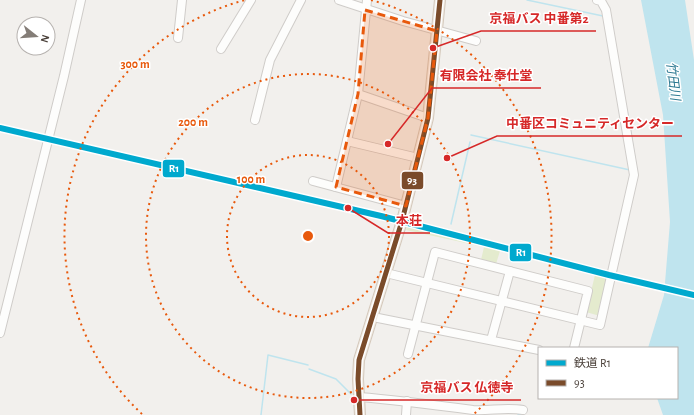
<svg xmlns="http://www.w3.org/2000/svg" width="694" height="415" font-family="'Alegreya Sans','Noto Sans JP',sans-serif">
	<rect width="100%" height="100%" fill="#f2f0ed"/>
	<path fill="#e4ebce" d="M407 225 610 272 600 316 586 312 595 275 500 251 496 264 481 260 484 247 406 230Z"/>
	<path fill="#bfe4ee" d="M641 0H685L694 60V415H663L657 398H677V348H648L664 295 670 222 663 115Z"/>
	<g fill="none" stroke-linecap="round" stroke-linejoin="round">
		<g stroke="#bfe4ee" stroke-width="1.5">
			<path d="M527 0 603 16"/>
			<path d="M627 110 637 171"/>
			<path d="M471 135 630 170"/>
			<path d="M451 224 470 142"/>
			<path d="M406 226 608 277"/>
			<path d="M309 369 336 379 351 394"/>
			<path d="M354 398 355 415"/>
			<path d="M261 415 268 355 308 365"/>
			<path d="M518 415 523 413"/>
		</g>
		<defs>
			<g id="minor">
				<path d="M339 0 403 21 476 41"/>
				<path d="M178 38 182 0"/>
				<path d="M221 49 251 0"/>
				<path d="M358 94 428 118"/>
				<path d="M255 120 270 60 301 0"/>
				<path d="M347 141 418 158"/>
				<path d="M313 181 406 206"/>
				<path d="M336 187 358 94 367 0"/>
				<path d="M386 273 600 325 634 175 606 10 601 1 597 0"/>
				<path d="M373 317 539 350"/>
				<path d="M0 333 64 76 81 0"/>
				<path d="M491 340 510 271"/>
				<path d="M408 354 435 252 588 291 574 348"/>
				<path d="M359 397C397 400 435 405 473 410 490 411 506 407 523 410"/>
				<path d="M406 415 407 401"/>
			</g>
			<path id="major" d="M360 415 358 379 359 360 402 221 428 118 440 0"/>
		</defs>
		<use href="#minor" stroke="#cfccc9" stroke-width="10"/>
		<use href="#major" stroke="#d4c8bb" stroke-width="12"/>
		<use href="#minor" stroke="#fdfdfc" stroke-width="8"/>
		<use href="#major" stroke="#f1ece5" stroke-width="10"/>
		<defs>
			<path id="bus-1" d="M360 415 358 379 359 360 402 221 428 118 440 0"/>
		</defs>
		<use href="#bus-1" stroke="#fff" stroke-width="8"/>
		<use href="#bus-1" stroke="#7a4b2a" stroke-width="5"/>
		<defs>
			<path id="rail-1" d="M0 128 381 216 609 275 694 295"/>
		</defs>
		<use href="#rail-1" stroke="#fff" stroke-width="9"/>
		<use href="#rail-1" stroke="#00a9ce" stroke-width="6"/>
	</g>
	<path fill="#e8590c" fill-opacity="0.2" stroke="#e8590c" stroke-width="3" stroke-dasharray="8 5" stroke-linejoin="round" d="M365 10 437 31 428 118 406 206 336 187 358 94Z"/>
	<g fill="none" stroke="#e8590c" stroke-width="2" stroke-dasharray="2 4">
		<circle cx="308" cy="236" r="81"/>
		<circle cx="308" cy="236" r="162"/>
		<path d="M142 414A244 244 0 0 1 245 0M371 0A244 244 0 0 1 474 414"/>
	</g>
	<g text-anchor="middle" stroke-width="3" stroke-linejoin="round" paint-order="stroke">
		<g font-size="13" font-style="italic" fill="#2d7992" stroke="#fff">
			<text transform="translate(674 81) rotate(83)" y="5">竹田川</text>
		</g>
	</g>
	<circle cx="308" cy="236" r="6" fill="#e8590c" stroke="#fff" stroke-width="2"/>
	<g font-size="12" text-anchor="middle" font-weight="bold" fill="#e8590c" stroke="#fff" stroke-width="3" stroke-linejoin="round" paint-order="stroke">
		<text x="135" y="68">300 m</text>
		<text x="193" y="126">200 m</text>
		<text x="251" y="183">100 m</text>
	</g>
	<path fill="none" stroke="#d62828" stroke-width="1.5" d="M433 48L481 31H596M388 144L432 88H541M447 158L497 136H682M348 208L388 233H430M354 400L412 400H521"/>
	<g fill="#d62828" stroke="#fff" stroke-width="1.5">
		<circle cx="433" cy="48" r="4"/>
		<circle cx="388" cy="144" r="4"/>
		<circle cx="447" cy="158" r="4"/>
		<circle cx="348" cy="208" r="4"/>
		<circle cx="354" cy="400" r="4"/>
	</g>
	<g font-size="13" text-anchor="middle" font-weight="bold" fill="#d62828" stroke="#fff" stroke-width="3" stroke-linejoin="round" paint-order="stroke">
		<text x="539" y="23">京福バス 中番第2</text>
		<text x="486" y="80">有限会社 奉仕堂</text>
		<text x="590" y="128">中番区コミュニティセンター</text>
		<text x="409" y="225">本荘</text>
		<text x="467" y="392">京福バス 仏徳寺</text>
	</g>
	<g stroke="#fff" stroke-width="1.5">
		<rect x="162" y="159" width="23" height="19" rx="4" fill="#00a9ce"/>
		<rect x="401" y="171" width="23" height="19" rx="4" fill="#7a4b2a"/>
		<rect x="509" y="243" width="23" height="19" rx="4" fill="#00a9ce"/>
	</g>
	<g font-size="11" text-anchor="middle" font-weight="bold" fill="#fff">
		<text x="174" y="172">R1</text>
		<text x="412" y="184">93</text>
		<text x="521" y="256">R1</text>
	</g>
	<rect x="538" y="347" width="140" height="52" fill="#ffffff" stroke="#b6b2af"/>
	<rect x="546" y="360" width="20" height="6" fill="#00a9ce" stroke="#b6b2af"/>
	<text x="574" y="367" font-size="12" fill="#493f38">鉄道 R1</text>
	<rect x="546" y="380" width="20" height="6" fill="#7a4b2a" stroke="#b6b2af"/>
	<text x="574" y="387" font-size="12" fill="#493f38">93</text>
	<g transform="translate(36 36) rotate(107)"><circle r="19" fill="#ffffff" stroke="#b6b2af"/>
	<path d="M0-3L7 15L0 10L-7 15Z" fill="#847d77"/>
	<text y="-6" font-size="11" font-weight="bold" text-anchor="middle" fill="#493f38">N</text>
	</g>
</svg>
